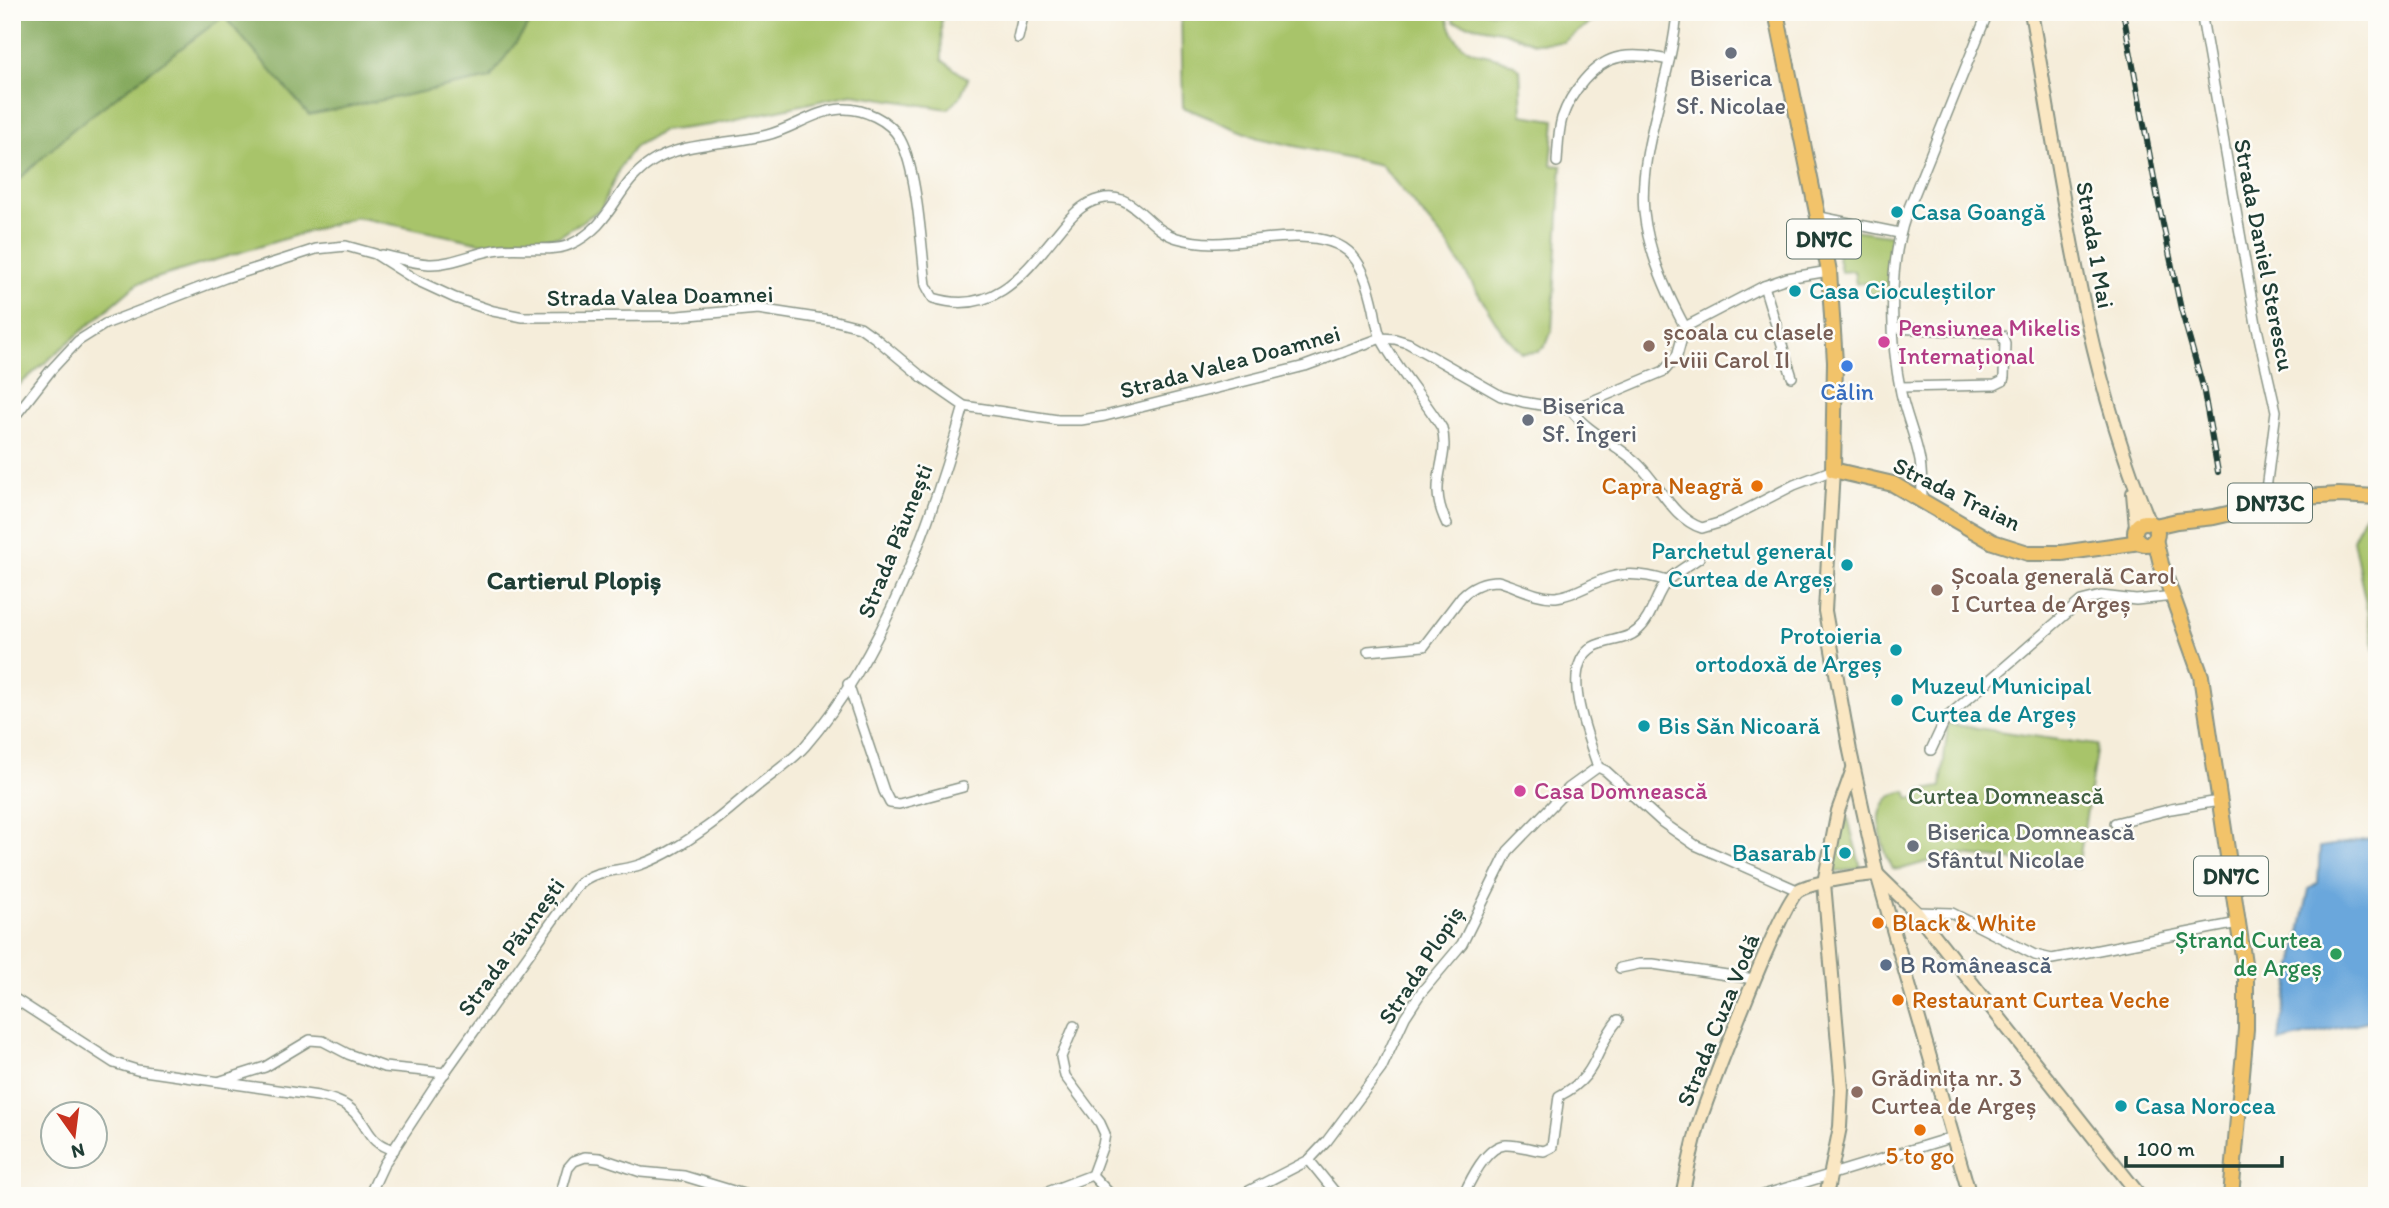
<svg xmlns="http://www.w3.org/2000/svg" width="2389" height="1208" font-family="Itim,sans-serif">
	<rect width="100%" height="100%" fill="#fdfcf7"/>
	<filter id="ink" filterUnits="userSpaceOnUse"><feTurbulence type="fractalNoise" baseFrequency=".0143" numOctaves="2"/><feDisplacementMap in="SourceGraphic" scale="14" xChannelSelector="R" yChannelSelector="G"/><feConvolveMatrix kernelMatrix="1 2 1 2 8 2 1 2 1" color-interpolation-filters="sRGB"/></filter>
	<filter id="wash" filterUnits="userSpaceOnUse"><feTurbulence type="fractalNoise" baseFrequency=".00686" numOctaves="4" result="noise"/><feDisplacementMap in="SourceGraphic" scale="28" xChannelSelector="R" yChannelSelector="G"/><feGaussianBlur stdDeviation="1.57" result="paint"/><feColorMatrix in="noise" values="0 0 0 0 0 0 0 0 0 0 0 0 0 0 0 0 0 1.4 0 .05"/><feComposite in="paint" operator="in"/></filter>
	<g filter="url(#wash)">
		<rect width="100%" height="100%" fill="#f5edda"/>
		<g fill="#a8c46b" stroke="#648050" stroke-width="2">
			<path d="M538 12H941L942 60 968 79 960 97 948 109 852 94 710 125 663 131 635 146 620 167 601 209 560 236 482 243 356 217 137 284 12 391V186L72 130 224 16 309 115 490 78Z"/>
			<path d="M1181 12H1446C1458 67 1487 45 1520 69L1522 115 1555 120 1551 165 1562 166 1552 330 1547 343 1538 352 1522 353 1502 332 1447 243 1381 165 1258 138 1183 107Z"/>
			<path d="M1451 12H1597L1594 20 1563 42 1534 43 1505 32 1454 22Z"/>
			<path d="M1832 227 1896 236 1890 293 1869 294 1866 283 1856 284 1854 271 1841 272Z"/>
			<path d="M2377 490V660L2353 539Z"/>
			<path d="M1948 724 2097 745 2078 868 1955 854 1898 870 1893 869C1881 846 1865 797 1906 791L1909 798H1919V791L1941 787Z"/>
			<path d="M1843 813 1848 819 1861 868 1832 873Z"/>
		</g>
		<path fill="#86aa5f" stroke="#52744a" stroke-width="2" d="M12 12H538L490 78 309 115 224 16 72 130 12 186Z"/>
		<path fill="#6ba7dc" stroke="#457288" stroke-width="2" d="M2377 838V1019L2279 1042 2281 1024 2309 889 2318 883 2320 847Z"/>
	</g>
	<g filter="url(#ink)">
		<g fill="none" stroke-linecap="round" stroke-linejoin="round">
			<defs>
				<g id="street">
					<path d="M1677 12C1672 77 1638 148 1644 212 1648 252 1666 292 1685 327"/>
					<path d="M2201 12 2256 324 2276 411 2264 505"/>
					<path d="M1018 38 1024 12"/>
					<path d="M1557 162C1558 148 1558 132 1562 118 1570 94 1593 62 1620 57 1636 54 1653 57 1669 60"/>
					<path d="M1820 217 1899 233"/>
					<path d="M382 255C397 258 413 263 429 264 453 265 477 251 501 249 520 247 553 252 569 245 614 225 614 187 650 163 683 141 729 145 767 135 792 129 816 110 842 109 863 108 890 120 900 139 918 172 921 246 926 285L933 298C991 316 1021 278 1055 236 1065 224 1075 210 1089 203 1133 182 1144 229 1177 238 1218 250 1257 236 1299 237 1352 238 1363 261 1374 309 1376 319 1377 331 1382 340 1398 370 1424 399 1442 428 1451 464 1425 480 1447 524"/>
					<path d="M1764 286 1792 377"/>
					<path d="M1685 327 1764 286 1787 278 1829 271"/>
					<path d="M1894 328 1998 333 2002 335 2005 343 2004 377 2003 381 1995 385 1900 387"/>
					<path d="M1571 410C1589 434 1617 444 1638 464 1659 484 1673 519 1702 528L1722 522 1794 485 1833 470"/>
					<path d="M12 420 51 370 78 341 105 324 225 278 282 260 316 249 346 246 375 254 416 280 455 298 493 311 523 317 678 316 758 309 836 321 860 327 874 337 922 377 964 406 1058 420H1081L1105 416 1305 366 1381 338 1395 339 1408 343 1501 396 1523 402 1571 410 1664 371 1677 356 1685 327"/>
					<path d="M1922 499C1922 486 1922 473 1920 461 1916 438 1906 416 1901 393 1890 340 1888 266 1906 215L1988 12"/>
					<path d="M1699 558C1689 565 1676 572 1668 580 1655 594 1653 617 1638 630 1626 641 1607 639 1593 647 1558 668 1589 738 1598 767L1606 771 1662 822 1695 845 1797 890"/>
					<path d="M1368 651 1424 646 1462 596C1472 586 1484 581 1498 581 1517 586 1536 598 1556 597 1574 595 1586 586 1602 580 1623 571 1646 574 1667 581"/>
					<path d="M848 684 884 791 890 803 899 804 963 787"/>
					<path d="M1931 750 1946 718 2081 601 2101 596 2136 600 2174 596"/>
					<path d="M2115 823 2171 809 2219 801"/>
					<path d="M1916 912 1952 913 2035 955 2052 959 2238 923"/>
					<path d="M1620 968 1639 964H1653L1754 979"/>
					<path d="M12 997 114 1063 137 1070 318 1096C332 1099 344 1102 354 1112 370 1129 368 1143 394 1150"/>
					<path d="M221 1081 265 1067 310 1040 323 1041 348 1054 384 1067 445 1073"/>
					<path d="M1309 1160 1338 1196"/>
					<path d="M1092 1175 1112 1196"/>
					<path d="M369 1196 384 1164 438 1082 578 885C597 867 620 873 642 864 665 856 687 841 707 827 724 815 740 800 756 787 773 773 791 762 805 746 884 655 932 520 964 406"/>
					<path d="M560 1196 568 1168 574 1161 585 1157 600 1158 641 1172 684 1176 750 1196"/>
					<path d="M1037 1196 1092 1175 1103 1145 1105 1134 1100 1123 1065 1076 1061 1057 1074 1026"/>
					<path d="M1239 1196 1309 1160 1327 1141 1381 1069 1405 1017 1420 994 1462 944 1508 851 1569 788 1598 767"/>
					<path d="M1463 1196C1470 1181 1486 1146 1505 1145 1517 1144 1531 1150 1544 1151L1552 1147 1559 1096C1601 1075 1593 1049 1618 1020"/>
					<path d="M1760 1196 1953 1137"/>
				</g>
				<g id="secondary">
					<path d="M2031 12C2062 183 2082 360 2149 521"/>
					<path d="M1833 470 1825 611 1850 751 1877 874 1970 1196"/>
					<path d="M2133 493 2136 527"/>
					<path d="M1877 874 1916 912 2140 1196"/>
					<path d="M1682 1196C1687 1172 1692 1147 1699 1123 1709 1093 1782 899 1799 890 1813 882 1860 875 1877 874"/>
					<path d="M1826 1196 1840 1127 1842 1089 1824 883 1838 811 1853 769"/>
				</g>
				<g id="primary">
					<path d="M1776 12 1829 271 1835 362 1833 470 1893 484 1993 542 2028 553H2062L2140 542"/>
					<circle cx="2146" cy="533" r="11"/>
					<path d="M2155 526 2177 521 2214 517 2302 497 2339 495 2377 497"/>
					<path d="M2155 539 2161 564 2201 676 2246 976V1029L2231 1196"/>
				</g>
			</defs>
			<use href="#street" stroke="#8a9587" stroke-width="12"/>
			<use href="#secondary" stroke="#8a9587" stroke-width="16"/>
			<use href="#primary" stroke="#8a9587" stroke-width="18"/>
			<use href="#street" stroke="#fff" stroke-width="9"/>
			<use href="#secondary" stroke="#fae7c3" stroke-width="12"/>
			<use href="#primary" stroke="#f2c36a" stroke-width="14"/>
			<defs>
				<path id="rail" d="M2123 12 2159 205 2181 309 2203 387 2218 472"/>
			</defs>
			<use href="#rail" stroke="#1f3d34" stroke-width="6"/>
			<use href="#rail" stroke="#fdfcf7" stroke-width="3.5" stroke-dasharray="10" stroke-linecap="butt"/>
		</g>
	</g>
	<g fill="#6b7280" stroke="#fdfcf7" stroke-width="2.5">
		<circle cx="1731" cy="53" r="7"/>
		<circle cx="1528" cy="420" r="7"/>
		<circle cx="1913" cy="846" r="7"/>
	</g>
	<g fill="#0f9aa8" stroke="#fdfcf7" stroke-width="2.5">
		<circle cx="1897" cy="212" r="7"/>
		<circle cx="1795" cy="291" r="7"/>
		<circle cx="1847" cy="565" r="7"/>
		<circle cx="1896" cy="650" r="7"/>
		<circle cx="1897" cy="700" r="7"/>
		<circle cx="1644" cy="726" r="7"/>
		<circle cx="1845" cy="853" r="7"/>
		<circle cx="2121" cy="1106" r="7"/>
	</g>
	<g fill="#d1479c" stroke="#fdfcf7" stroke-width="2.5">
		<circle cx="1884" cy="342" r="7"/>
		<circle cx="1520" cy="791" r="7"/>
	</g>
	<g fill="#8d6e63" stroke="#fdfcf7" stroke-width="2.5">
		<circle cx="1649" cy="346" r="7"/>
		<circle cx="1937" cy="590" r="7"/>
		<circle cx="1857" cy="1092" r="7"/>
	</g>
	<circle fill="#3f7fe0" stroke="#fdfcf7" stroke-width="2.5" cx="1847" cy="366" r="7"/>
	<g fill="#e8710a" stroke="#fdfcf7" stroke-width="2.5">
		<circle cx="1757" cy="486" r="7"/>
		<circle cx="1878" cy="923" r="7"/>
		<circle cx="1898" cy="1000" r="7"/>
		<circle cx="1920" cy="1130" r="7"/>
	</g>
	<circle fill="#2e9e5b" stroke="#fdfcf7" stroke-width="2.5" cx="2336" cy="954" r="7"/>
	<circle fill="#5c6f8a" stroke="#fdfcf7" stroke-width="2.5" cx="1886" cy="965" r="7"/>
	<g text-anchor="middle" stroke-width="5" stroke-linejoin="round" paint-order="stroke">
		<g fill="#fdfcf7" stroke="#62766e" stroke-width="2">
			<rect x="1787" y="219.5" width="74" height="39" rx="5"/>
			<rect x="2228" y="483.5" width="84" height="39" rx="5"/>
			<rect x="2194" y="856.5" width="74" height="39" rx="5"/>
		</g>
		<g font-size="23" font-weight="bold" fill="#1f3d34">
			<text x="1824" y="247">DN7C</text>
			<text x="2270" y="511">DN73C</text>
			<text x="2231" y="884">DN7C</text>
		</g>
		<g font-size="24" fill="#5b616d" stroke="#fdfcf7" text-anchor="start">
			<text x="1731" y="86" text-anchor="middle">Biserica<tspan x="1731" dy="28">Sf. Nicolae</tspan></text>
			<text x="1542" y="414">Biserica<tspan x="1542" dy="28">Sf. Îngeri</tspan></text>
			<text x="1927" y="840">Biserica Domnească<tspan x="1927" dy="28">Sfântul Nicolae</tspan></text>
		</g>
		<g font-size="24" fill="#0d838f" stroke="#fdfcf7" text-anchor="start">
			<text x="1911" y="220">Casa Goangă</text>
			<text x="1809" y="299">Casa Cioculeștilor</text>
			<text x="1833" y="559" text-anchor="end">Parchetul general<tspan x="1833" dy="28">Curtea de Argeș</tspan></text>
			<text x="1882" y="644" text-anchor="end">Protoieria<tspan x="1882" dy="28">ortodoxă de Argeș</tspan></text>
			<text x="1911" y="694">Muzeul Municipal<tspan x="1911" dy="28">Curtea de Argeș</tspan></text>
			<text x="1658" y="734">Bis Săn Nicoară</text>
			<text x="1831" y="861" text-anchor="end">Basarab I</text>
			<text x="2135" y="1114">Casa Norocea</text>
		</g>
		<g font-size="24" fill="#1f3d34" stroke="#fdfcf7">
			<text transform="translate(2095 245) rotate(80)" y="8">Strada 1 Mai</text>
			<text transform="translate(2264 255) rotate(79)" y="8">Strada Daniel Sterescu</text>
			<text transform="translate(660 296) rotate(-1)" y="8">Strada Valea Doamnei</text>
			<text transform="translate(1230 362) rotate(-15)" y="8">Strada Valea Doamnei</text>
			<text transform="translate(1957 494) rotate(26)" y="8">Strada Traian</text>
			<text transform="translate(895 541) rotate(-68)" y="8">Strada Păunești</text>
			<text transform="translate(511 947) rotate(-54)" y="8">Strada Păunești</text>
			<text transform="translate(1421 965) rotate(-57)" y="8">Strada Plopiș</text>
			<text transform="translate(1718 1020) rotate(-68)" y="8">Strada Cuza Vodă</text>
		</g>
		<g font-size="24" fill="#b23c85" stroke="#fdfcf7" text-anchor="start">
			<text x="1898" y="336">Pensiunea Mikelis<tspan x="1898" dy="28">Internațional</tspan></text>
			<text x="1534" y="799">Casa Domnească</text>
		</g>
		<g font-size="24" fill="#785e54" stroke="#fdfcf7" text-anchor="start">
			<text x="1663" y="340">școala cu clasele<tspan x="1663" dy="28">i-viii Carol II</tspan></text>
			<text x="1951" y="584">Școala generală Carol<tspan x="1951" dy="28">I Curtea de Argeș</tspan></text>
			<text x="1871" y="1086">Grădinița nr. 3<tspan x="1871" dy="28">Curtea de Argeș</tspan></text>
		</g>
		<g font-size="24" fill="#366cbe" stroke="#fdfcf7">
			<text x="1847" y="400">Călin</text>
		</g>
		<g font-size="24" fill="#c56008" stroke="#fdfcf7" text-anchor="start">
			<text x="1743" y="494" text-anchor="end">Capra Neagră</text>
			<text x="1892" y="931">Black &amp; White</text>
			<text x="1912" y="1008">Restaurant Curtea Veche</text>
			<text x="1920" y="1164" text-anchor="middle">5 to go</text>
		</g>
		<g font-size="24" fill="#415f42" stroke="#fdfcf7">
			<text x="2006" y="804">Curtea Domnească</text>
		</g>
		<g font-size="24" fill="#27864d" stroke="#fdfcf7" text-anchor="end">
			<text x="2322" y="948">Ștrand Curtea<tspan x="2322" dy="28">de Argeș</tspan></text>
		</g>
		<g font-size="24" fill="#4e5e75" stroke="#fdfcf7" text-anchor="start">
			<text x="1900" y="973">B Românească</text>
		</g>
		<g font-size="26" font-weight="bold" fill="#1f3d34" stroke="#fdfcf7">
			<text x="574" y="589">Cartierul Plopiș</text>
		</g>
	</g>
	<rect width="2389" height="1208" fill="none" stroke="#fdfcf7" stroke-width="42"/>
	<g transform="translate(74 1135) rotate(166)"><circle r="33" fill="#fdfcf7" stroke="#a4b0a9" stroke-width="2"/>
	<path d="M0-5L12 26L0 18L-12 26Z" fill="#c8321e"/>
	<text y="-10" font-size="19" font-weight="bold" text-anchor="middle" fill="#1f3d34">N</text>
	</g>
	<path d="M2126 1156v10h156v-10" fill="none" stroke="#1f3d34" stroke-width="3.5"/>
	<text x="2137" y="1156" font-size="21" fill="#1f3d34" stroke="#fdfcf7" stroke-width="5" paint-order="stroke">100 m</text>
</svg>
